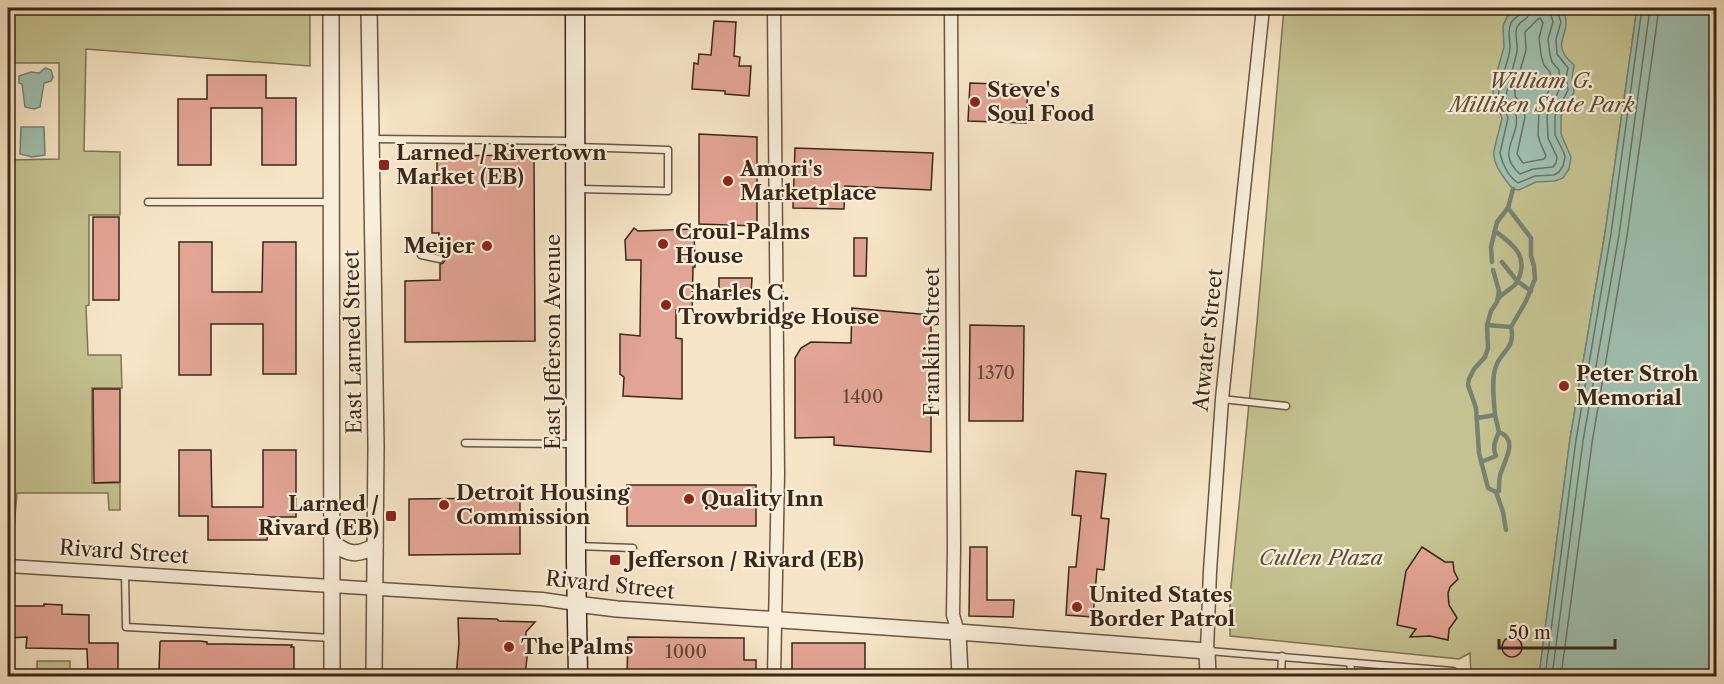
<svg xmlns="http://www.w3.org/2000/svg" width="1724" height="684" font-family="'Libre Caslon Text',serif">
	<rect width="100%" height="100%" fill="#f6e5c6"/>
	<filter id="stains"><feTurbulence type="fractalNoise" baseFrequency=".00333" numOctaves="4"/><feColorMatrix values="0 0 0 0 .2 0 0 0 0 .09 0 0 0 0 .02 0 0 0 .5 -.17"/></filter>
	<radialGradient id="worn" r=".72"><stop offset=".6" stop-color="#630" stop-opacity="0"/><stop offset="1" stop-color="#630" stop-opacity=".3"/></radialGradient>
	<g fill="#c4c290" stroke="#7e7454" stroke-width="1.5">
		<path d="M8 8H310V66L86 49 84 151 120 152V215H89V305L86 306 88 355H121L122 388H92V483H120V510H109L108 493H17L13 540H8V160L59 159V63H8Z"/>
		<path d="M1284 8H1637L1605 233 1570 439 1539 676H1471L1470 653 1459 659 1230 636V597L1257 322Z"/>
		<path d="M37 661H70V676H8V666H9L10 672H37Z"/>
	</g>
	<g fill="#9ec0af" stroke="#768372" stroke-width="1.5">
		<path d="M1523 8H1561C1575 28 1555 38 1564 54 1566 58 1571 62 1574 65L1572 78 1574 92 1561 116V134L1571 157 1569 169 1563 178 1555 181 1536 182 1519 190 1513 189C1505 180 1492 164 1494 151 1496 140 1500 129 1502 118L1500 113 1493 107V86L1504 47 1503 26 1507 17 1513 12Z"/>
		<path d="M1637 8H1716V676H1539L1570 439 1605 233Z"/>
		<path d="M45 68 51 70 53 77 51 81 44 83 40 107 34 109 25 107 22 84 19 83V76L31 72 39 73Z"/>
		<path d="M21 127H44L45 155 32 157 20 154Z"/>
	</g>
	<g fill="none" stroke-linecap="round" stroke-linejoin="round">
		<g stroke="#6c7463" stroke-width="1.5">
			<path d="M1523 8 1522 13C1518 16 1513 19 1511 23 1507 31 1510 39 1510 47 1509 67 1496 81 1499 104L1505 110 1508 118 1500 153C1502 164 1509 177 1518 183L1535 176 1554 175 1559 172 1563 166 1565 157 1564 153 1555 135V116L1568 90 1566 78 1568 68 1557 54 1556 39 1561 22 1556 8"/>
			<path d="M1530 8C1530 21 1522 18 1517 27 1514 34 1518 43 1517 51 1514 68 1507 82 1506 99 1509 104 1514 109 1516 115 1520 139 1495 152 1520 174L1533 169 1553 167 1556 163 1557 157 1548 138 1547 116 1560 88 1559 70 1552 62 1550 55 1548 39 1553 22 1549 8"/>
			<path d="M1540 18 1543 23 1539 38 1541 55 1544 65 1550 72 1551 86 1539 111 1538 135 1540 142 1546 156 1544 159 1523 163 1517 154 1525 117 1523 108 1515 96V89L1526 50 1525 32 1538 19Z"/>
			<path d="M1545 676 1576 440 1611 234 1642 8"/>
			<path d="M1552 676 1583 441 1619 235 1650 8"/>
			<path d="M1561 676 1592 443 1627 236 1659 8"/>
		</g>
		<g stroke="#768372" stroke-width="4.5">
			<path d="M1495 231C1513 244 1530 256 1517 282 1513 289 1504 291 1499 298"/>
			<path d="M1492 262 1491 247 1497 222 1508 208 1513 189"/>
			<path d="M1502 262 1517 281 1531 291"/>
			<path d="M1493 270 1499 291 1497 302 1491 311 1487 325 1488 348 1485 357 1474 369 1469 379 1468 385 1476 408 1479 453 1488 488 1496 492 1503 512 1506 530"/>
			<path d="M1487 325 1511 327"/>
			<path d="M1477 418 1495 415C1494 402 1491 378 1496 366 1502 350 1516 348 1511 327L1526 301 1535 279 1534 266 1531 256V238L1508 208"/>
			<path d="M1481 462 1496 456C1492 447 1495 441 1499 432L1495 415"/>
			<path d="M1496 492 1499 491C1499 486 1499 480 1500 476 1503 462 1520 440 1499 432"/>
		</g>
	</g>
	<g fill="#e2a494" stroke="#392717" stroke-width="1.5">
		<path d="M714 21 736 22 734 56 740 57 739 66H751L749 96 725 94V91L692 89 694 63 698 64 699 54 711 55Z"/>
		<path d="M207 75H266V98H296V165H262V108H211V165H178V99H207Z"/>
		<path d="M970 83 1028 85 1026 123 968 121Z"/>
		<path d="M699 134 757 137V226L699 224Z"/>
		<path d="M795 148 933 153 931 190 845 186 844 209 793 208Z"/>
		<path d="M534 155 535 341 405 342V281L440 280V264L443 263 445 260 444 256 440 254 439 233H432V185H437V156Z"/>
		<rect x="93" y="217" width="26" height="83"/>
		<path d="M634 228 638 231 694 229 695 267H693L692 311 676 310V338L682 339V399L623 396 624 377 620 374V334L640 336 641 260H626L625 240Z"/>
		<path d="M854 238H867L866 276H854Z"/>
		<path d="M179 242H212V292H262L263 242H296V374H263V324H211V375H179Z"/>
		<path d="M719 278H752L751 295H719Z"/>
		<path d="M852 308 931 315V452L834 445V437L795 438V358L801 348 811 342 851 343Z"/>
		<path d="M970 325 1024 326 1023 421H969Z"/>
		<path d="M93 389H120V482L94 483Z"/>
		<path d="M179 450H211L212 507H263V450H296V517H268L267 540H208V516H179Z"/>
		<path d="M1076 471 1106 474 1101 518 1109 519 1104 570 1097 569 1093 617 1066 615 1069 567H1076L1081 516 1072 515Z"/>
		<rect x="627" y="485" width="129" height="41"/>
		<path d="M520 498V554L409 555V499Z"/>
		<path d="M970 547H987V600H1014L1013 617 969 616Z"/>
		<path d="M1422 547 1445 562H1453L1454 571 1458 579 1450 587 1448 593 1449 605 1457 618 1449 629 1448 640 1430 636 1410 637 1416 629 1397 625 1406 571Z"/>
		<path d="M44 604 62 605V614L89 615V643H118V676H88L87 649 26 648 27 637 8 638V606H44Z"/>
		<path d="M458 618 497 619 499 621 535 622 526 632V648H528L525 676H456L459 644Z"/>
		<circle cx="1512" cy="647" r="10"/>
		<path d="M628 637 744 638V660H756V676H627Z"/>
		<path d="M161 641H200L207 642V644H226L292 645 291 647H294V676H226V673H163V672H159L160 642Z"/>
		<rect x="792" y="643" width="73" height="33"/>
	</g>
	<g fill="none" stroke-linecap="round" stroke-linejoin="round">
		<defs>
			<g id="service">
				<path d="M372 139 574 141"/>
				<path d="M578 147 668 150V191L579 189"/>
				<path d="M148 202H331"/>
				<path d="M421 255 440 259"/>
				<path d="M1222 399 1286 406"/>
				<path d="M465 443 572 444"/>
				<path d="M577 546 633 548"/>
				<path d="M125 574 126 627 332 638"/>
				<path d="M1209 651 1453 671"/>
				<path d="M1350 663 1352 676"/>
				<path d="M1281 676 1282 656"/>
			</g>
			<g id="minor">
				<path d="M774 8 778 474 774 676"/>
				<path d="M951 8 954 548 953 615 958 632"/>
				<path d="M8 566 542 599 576 604"/>
				<path d="M1207 651 1210 571 1222 399 1263 8"/>
			</g>
			<g id="tertiary">
				<path d="M331 8 332 676"/>
				<path d="M369 8 376 445 374 676"/>
				<path d="M332 542C348 555 357 556 375 546"/>
				<path d="M576 604 617 609 958 632 1207 651 1208 676"/>
				<path d="M958 632 960 676"/>
			</g>
			<path id="secondary" d="M575 8 576 561 578 676"/>
		</defs>
		<use href="#service" stroke="#685643" stroke-width="9"/>
		<use href="#minor" stroke="#685643" stroke-width="15"/>
		<use href="#tertiary" stroke="#685643" stroke-width="18"/>
		<use href="#secondary" stroke="#392717" stroke-width="21"/>
		<use href="#service" stroke="#f9eeda" stroke-width="6"/>
		<use href="#minor" stroke="#f9eeda" stroke-width="12"/>
		<use href="#tertiary" stroke="#f9eeda" stroke-width="15"/>
		<use href="#secondary" stroke="#f9eeda" stroke-width="18"/>
	</g>
	<g fill="#8f2418" stroke="#f9eeda" stroke-width="2">
		<circle cx="975" cy="102" r="6"/>
		<rect x="378" y="159" width="12" height="12" rx="3"/>
		<circle cx="728" cy="181" r="6"/>
		<circle cx="663" cy="244" r="6"/>
		<circle cx="487" cy="246" r="6"/>
		<circle cx="666" cy="305" r="6"/>
		<circle cx="1564" cy="386" r="6"/>
		<circle cx="689" cy="499" r="6"/>
		<circle cx="444" cy="505" r="6"/>
		<rect x="385" y="510" width="12" height="12" rx="3"/>
		<rect x="609" y="554" width="12" height="12" rx="3"/>
		<circle cx="1077" cy="607" r="6"/>
		<circle cx="509" cy="647" r="6"/>
	</g>
	<g text-anchor="middle" stroke-width="4.5" stroke-linejoin="round" paint-order="stroke">
		<g font-size="18" fill="#634636">
			<text x="996" y="379">1370</text>
			<text x="863" y="403">1400</text>
			<text x="686" y="658">1000</text>
		</g>
		<g font-size="21" font-style="italic" fill="#5c4e35" stroke="#f9eeda">
			<text x="1542" y="88">William G.<tspan x="1542" dy="24">Milliken State Park</tspan></text>
			<text x="1321" y="565">Cullen Plaza</text>
		</g>
		<g font-size="21" font-weight="bold" fill="#392717" stroke="#f9eeda" text-anchor="start">
			<text x="987" y="97">Steve's<tspan x="987" dy="24">Soul Food</tspan></text>
			<text x="396" y="160">Larned / Rivertown<tspan x="396" dy="24">Market (EB)</tspan></text>
			<text x="740" y="176">Amori's<tspan x="740" dy="24">Marketplace</tspan></text>
			<text x="675" y="239">Croul-Palms<tspan x="675" dy="24">House</tspan></text>
			<text x="475" y="253" text-anchor="end">Meijer</text>
			<text x="678" y="300">Charles C.<tspan x="678" dy="24">Trowbridge House</tspan></text>
			<text x="1576" y="381">Peter Stroh<tspan x="1576" dy="24">Memorial</tspan></text>
			<text x="456" y="500">Detroit Housing<tspan x="456" dy="24">Commission</tspan></text>
			<text x="701" y="506">Quality Inn</text>
			<text x="379" y="511" text-anchor="end">Larned /<tspan x="379" dy="24">Rivard (EB)</tspan></text>
			<text x="627" y="567">Jefferson / Rivard (EB)</text>
			<text x="1089" y="602">United States<tspan x="1089" dy="24">Border Patrol</tspan></text>
			<text x="521" y="654">The Palms</text>
		</g>
		<g font-size="21" fill="#392717" stroke="#f9eeda">
			<text transform="translate(1208 340) rotate(-84)" y="7">Atwater Street</text>
			<text transform="translate(353 342) rotate(-91)" y="7">East Larned Street</text>
			<text transform="translate(553 342) rotate(-90)" y="7">East Jefferson Avenue</text>
			<text transform="translate(932 342) rotate(-90)" y="7">Franklin Street</text>
			<text transform="translate(124 552) rotate(4)" y="7">Rivard Street</text>
			<text transform="translate(610 585) rotate(6)" y="7">Rivard Street</text>
		</g>
	</g>
	<rect width="1724" height="684" fill="none" stroke="#f6e5c6" stroke-width="30"/>
	<rect x="9" y="9" width="1706" height="666" fill="none" stroke="#392717" stroke-width="3"/>
	<rect x="15" y="15" width="1694" height="654" fill="none" stroke="#392717" stroke-width="1.5"/>
	<path d="M1499 639v9h116v-9" fill="none" stroke="#392717" stroke-width="3"/>
	<text x="1508" y="639" font-size="18" fill="#392717" stroke="#f9eeda" stroke-width="4.5" paint-order="stroke">50 m</text>
	<rect width="100%" height="100%" filter="url(#stains)"/>
	<rect width="100%" height="100%" fill="url(#worn)"/>
</svg>
